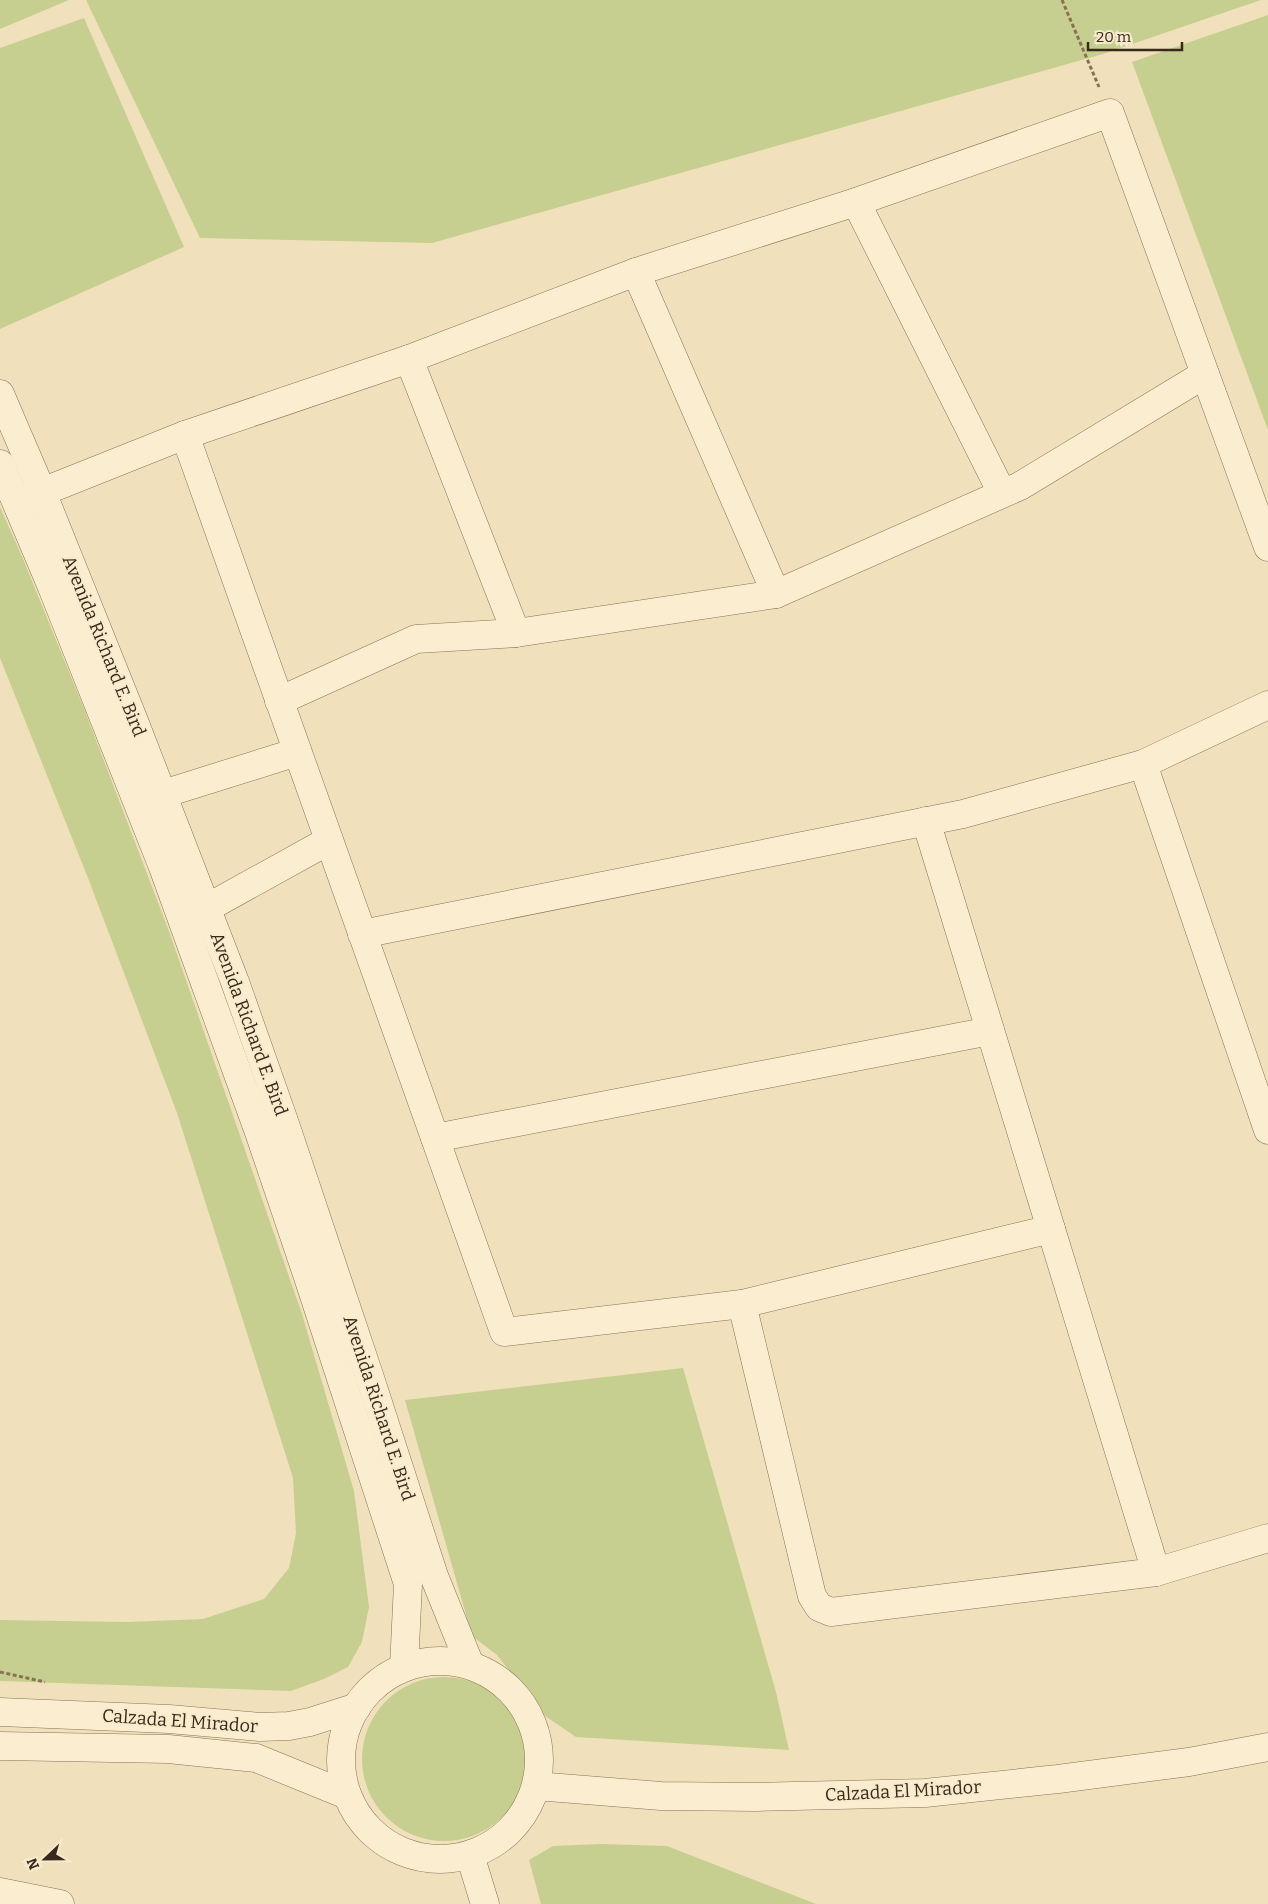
<svg xmlns="http://www.w3.org/2000/svg" width="1268" height="1904" font-family="Bitter,serif">
	<rect width="100%" height="100%" fill="#f0e1bc"/>
	<g fill="#c7cf90">
		<path d="M0 0H69L0 29Z"/>
		<path d="M86 0H1261L1103 54 432 243 200 238Z"/>
		<path d="M1268 15V430L1132 62Z"/>
		<path d="M84 18 184 247 0 329V48Z"/>
		<path d="M0 507 21 554 85 711 170 934 302 1314 354 1491 369 1607 362 1642 348 1667 324 1679 291 1691 0 1681V1620L127 1622 203 1619 264 1599 289 1568 296 1533 293 1478 177 1113 88 878 0 658Z"/>
		<path d="M683 1368 776 1692 789 1750 576 1737 545 1716 497 1655 472 1636 405 1400Z"/>
		<circle cx="444" cy="1759" r="82"/>
		<path d="M600 1844 667 1846 816 1904H541L529 1860 553 1846Z"/>
	</g>
	<g fill="none" stroke-linecap="round" stroke-linejoin="round">
		<defs>
			<g id="minor">
				<path d="M856 202 1002 493"/>
				<path d="M636 272 776 594"/>
				<path d="M409 359 516 633"/>
				<path d="M0 394 42 492 134 721 235 982 285 1124 371 1381 434 1576 470 1665"/>
				<path d="M185 435 504 1332 742 1304 1051 1229 926 821"/>
				<path d="M0 464 52 587 163 867 260 1135 308 1277 408 1584 404 1667"/>
				<path d="M17 502 185 435 409 359 636 272 856 202 1110 113 1268 547"/>
				<path d="M279 701 416 639 516 633 776 594 1020 486 1205 374"/>
				<path d="M1143 764 1268 1130"/>
				<path d="M163 794 297 752"/>
				<path d="M207 908 328 841"/>
				<path d="M362 934 963 814 1143 764 1268 705"/>
				<path d="M435 1138 990 1031"/>
				<path d="M1051 1229 1156 1572"/>
				<path d="M742 1304 812 1596 819 1607 831 1612 1156 1572 1268 1538"/>
				<circle cx="440" cy="1760" r="99"/>
				<path d="M0 1712 169 1719 260 1727 289 1726 310 1722 357 1707"/>
				<path d="M0 1746 168 1749 256 1758 347 1795"/>
				<path d="M536 1786 661 1796 756 1797 925 1793 1058 1779 1189 1762 1268 1747"/>
				<path d="M470 1855 485 1904"/>
				<path d="M0 1892 60 1904"/>
			</g>
		</defs>
		<use href="#minor" stroke="#897155" stroke-width="29"/>
		<g stroke="#897155" stroke-width="3" stroke-dasharray="4 2.5" stroke-linecap="butt">
			<path d="M1062 0 1099 87"/>
			<path d="M0 1672 45 1682"/>
		</g>
		<use href="#minor" stroke="#fbeed0" stroke-width="28"/>
	</g>
	<g text-anchor="middle" stroke-width="4" stroke-linejoin="round" paint-order="stroke">
		<g font-size="18" fill="#37291b" stroke="#f7ebcc">
			<text transform="translate(104 646) rotate(68)" y="6">Avenida Richard E. Bird</text>
			<text transform="translate(249 1024) rotate(70)" y="6">Avenida Richard E. Bird</text>
			<text transform="translate(379 1408) rotate(72)" y="6">Avenida Richard E. Bird</text>
			<text transform="translate(180 1721) rotate(4)" y="6">Calzada El Mirador</text>
			<text transform="translate(903 1791) rotate(-3)" y="6">Calzada El Mirador</text>
		</g>
	</g>
	<g transform="translate(45 1859) rotate(248)" stroke="#f7ebcc" stroke-width="4" paint-order="stroke">
	<path d="M0-4L9 19L0 12L-9 19Z" fill="#37291b"/>
	<text y="-8" font-size="14" font-weight="bold" text-anchor="middle" fill="#37291b">N</text>
	</g>
	<path d="M1088 42v8h94v-8" fill="none" stroke="#37291b" stroke-width="2.5"/>
	<text x="1096" y="42" font-size="15" fill="#37291b" stroke="#f7ebcc" stroke-width="4" paint-order="stroke">20 m</text>
</svg>
